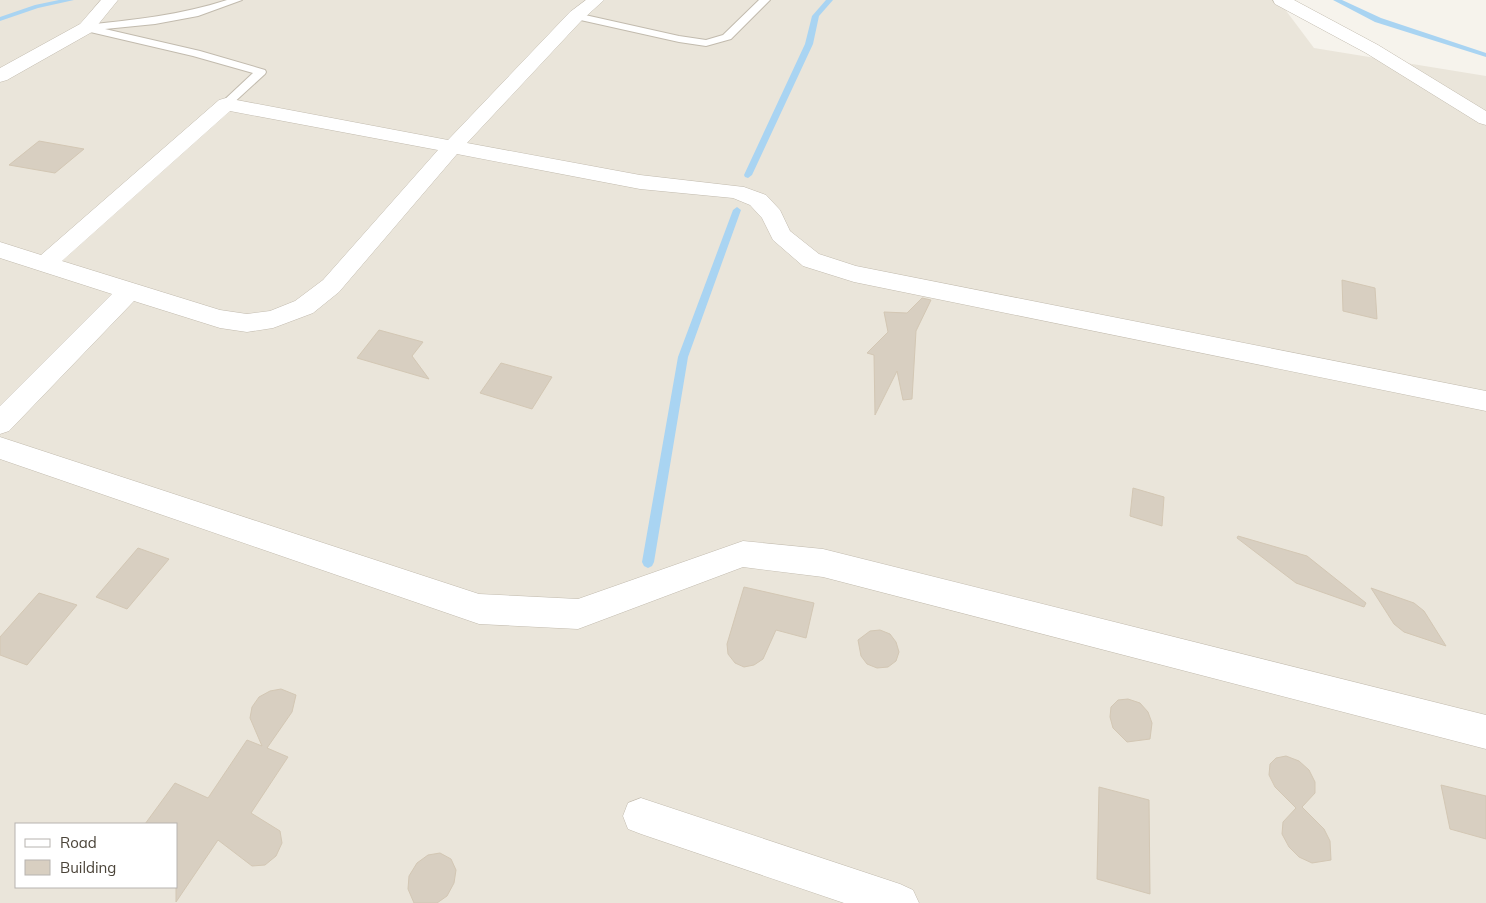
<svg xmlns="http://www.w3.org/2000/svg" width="1486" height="903" font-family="Mulish,sans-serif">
	<rect width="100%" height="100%" fill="#f6f3ec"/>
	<path fill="#eae5da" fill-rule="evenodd" d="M0 0H1278L1314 48 1486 76V903H0ZM16 824H176V887H16Z"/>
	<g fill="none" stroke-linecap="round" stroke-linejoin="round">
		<g fill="#a9d4f2" fill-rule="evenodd">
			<path d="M59 0H74L38 8 0 21V17L35 5Z"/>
			<path d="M826 0H833L819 16 813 44 752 175 748 178 745 177 744 175 805 44 812 16Z"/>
			<path d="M1333 0H1342L1381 18 1486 53V57L1375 22Z"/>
			<path d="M737 207 741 210 688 357 654 562 652 566 648 568 644 566 642 562 678 357 733 210Z"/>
		</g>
	</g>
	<g fill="#d8cfc1" stroke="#d3c7b4">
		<path d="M39 141 84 149 55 173 9 165Z"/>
		<path d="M1342 280 1375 288 1377 319 1343 311Z"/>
		<path d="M922 298 931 300 916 331 912 399 903 400 897 371 875 415 874 355 867 353 888 332 884 312 907 313Z"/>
		<path d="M379 330 423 342 412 356 429 379 357 358Z"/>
		<path d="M501 363 552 377 532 409 480 393Z"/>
		<path d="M1133 488 1164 497 1162 526 1130 516Z"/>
		<path d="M1238 536 1307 556 1366 603 1364 607 1296 583 1237 538Z"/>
		<path d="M138 548 169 559 127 609 96 597Z"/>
		<path d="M744 587 814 603 806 638 776 630 763 659 754 665 744 667 735 663 728 654 727 644Z"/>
		<path d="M1371 588 1414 603 1424 611 1446 646 1404 632 1394 624Z"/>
		<path d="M39 593 77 605 27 665 0 655V637Z"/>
		<path d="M880 630 890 634 896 642 899 652 896 661 888 667 877 668 867 664 861 656 858 640 870 631Z"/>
		<path d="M281 689 296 695 292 712 267 748 288 757 251 813 280 831 282 843 276 856 265 865 252 866 218 840 176 902V824H145L175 783 208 798 247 740 262 746 250 718 252 707 259 697 270 691Z"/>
		<path d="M1128 699 1140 703 1148 712 1152 723 1150 739 1127 742 1113 728 1110 717 1111 707 1118 700Z"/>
		<path d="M1286 756 1299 761 1309 770 1315 782V793L1302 807 1324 829 1330 841 1331 860 1312 863 1299 857 1289 847 1282 834 1283 822 1296 808 1275 787 1269 775 1270 764 1276 758Z"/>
		<path d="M1441 785 1486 796V839L1450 829Z"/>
		<path d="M1099 787 1149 800 1150 894 1097 879Z"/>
		<path d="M440 853 451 859 456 870 454 883 447 896 437 903H414L408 889 409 876 417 863 428 855Z"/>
	</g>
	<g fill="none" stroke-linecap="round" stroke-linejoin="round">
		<defs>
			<g id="lane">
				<path d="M227 0H242L198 16 155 24 105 29 200 51 265 70 266 72 265 74 230 106H222L220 104 222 102 253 73 193 56 86 31 81 28 86 25C134 20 181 15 227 0Z"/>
				<path d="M759 0H770L731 39 706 46 679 42 576 19 571 16 576 13 679 36 706 40 723 35Z"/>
			</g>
			<g id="street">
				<path d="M101 0H118L92 32 7 80 0 82V68L80 24Z"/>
				<path d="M586 0H604L582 20 467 143 640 175 744 187 766 195 780 210 790 231 819 254 856 266 1486 391V411L854 282 803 266 773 240 762 218 750 205 733 198 640 189 457 154 339 292 313 313 273 328 247 332 220 328 134 301 9 431 0 434V406L112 294 0 258V242L41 255 219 100 226 98 448 140 570 12ZM230 111 438 150 323 280 295 301 270 311 247 314 220 310 62 261Z"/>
				<path d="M1273 0H1294L1378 45 1486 111V125L1479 123 1366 53 1275 4Z"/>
				<path d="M0 437 479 594 578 599 743 541 823 549 1486 715V749L823 577 743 567 578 629 479 624 0 459Z"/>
				<path d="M641 798 900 884 913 890 919 903H844L641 834 628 829 623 816 628 803Z"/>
			</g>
		</defs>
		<use href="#lane" stroke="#c2bbae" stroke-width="2"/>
		<use href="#street" stroke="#c2bbae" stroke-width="1"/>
		<use href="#lane" fill="#fff" fill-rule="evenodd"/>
		<use href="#street" fill="#fff" fill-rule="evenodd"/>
	</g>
	<rect x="15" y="823" width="162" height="65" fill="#ffffff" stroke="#b7b4b0"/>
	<rect x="25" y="839" width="25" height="8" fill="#ffffff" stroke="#b7b4b0"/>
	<text x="60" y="848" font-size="15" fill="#4b4439">Road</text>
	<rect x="25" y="860" width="25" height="15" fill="#d8cfc1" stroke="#b7b4b0"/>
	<text x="60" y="873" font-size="15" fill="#4b4439">Building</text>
</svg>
